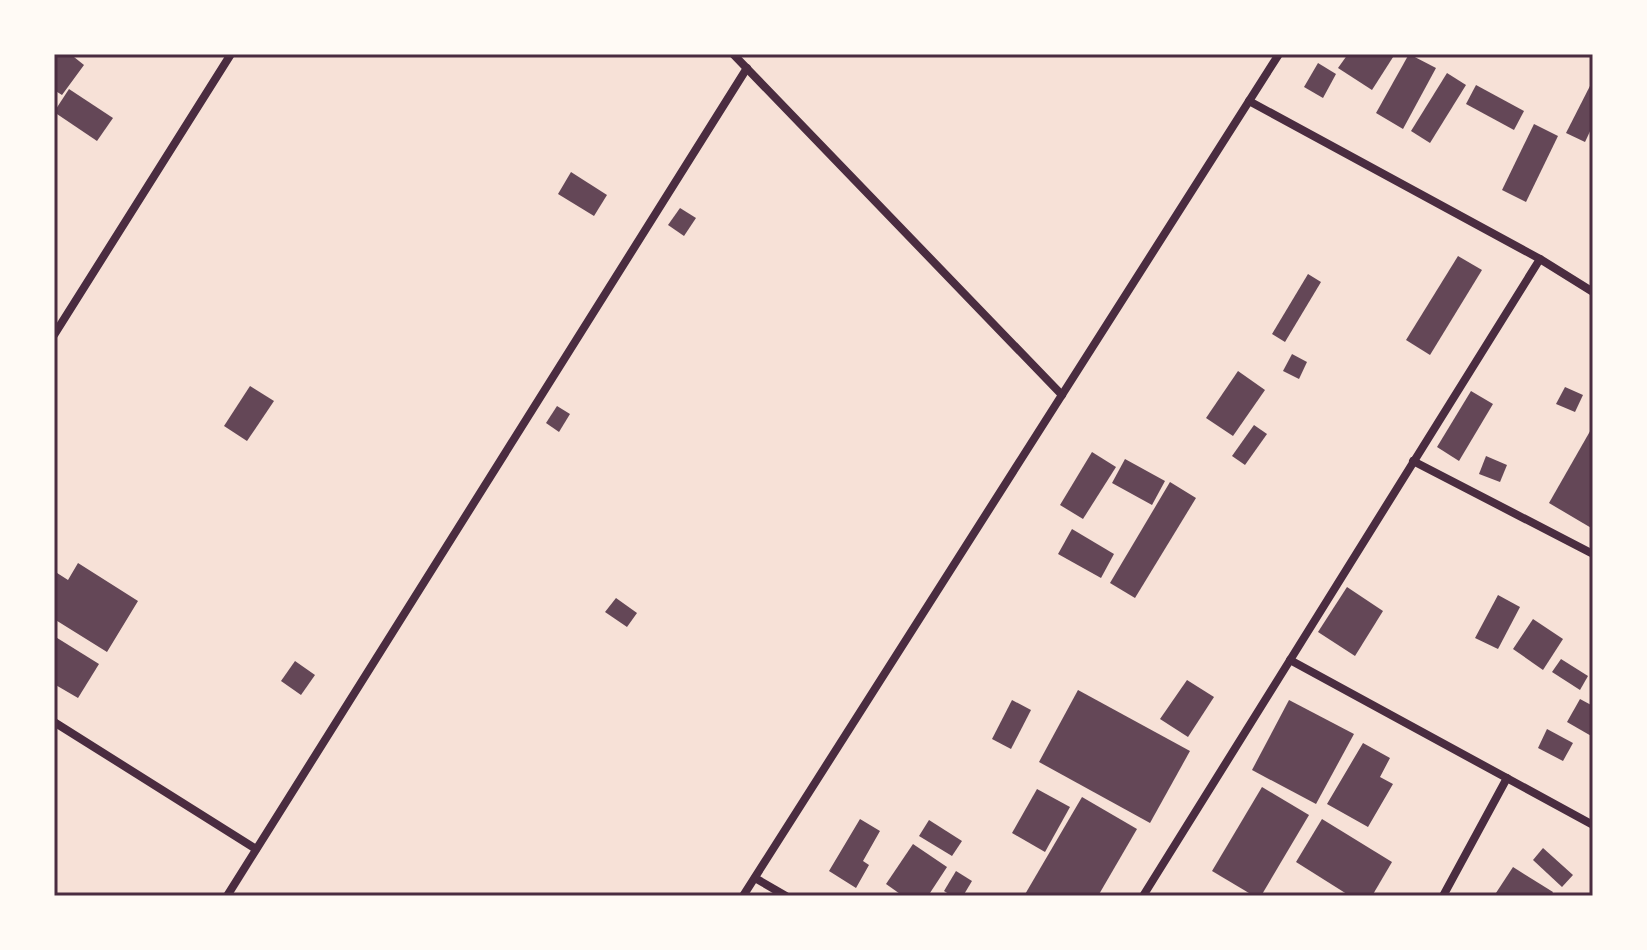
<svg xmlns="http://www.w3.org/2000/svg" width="1647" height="950" font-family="'Space Grotesk',sans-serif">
	<rect width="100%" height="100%" fill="#f7e1d7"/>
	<g fill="#644757">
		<path d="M54 54H76L74 57 84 65 62 95 54 90Z"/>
		<path d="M1348 54H1395L1372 90 1338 68Z"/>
		<path d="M1409 54 1436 68 1403 129 1376 113Z"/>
		<path d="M1318 63 1336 74 1323 98 1304 87Z"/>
		<path d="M1447 73 1466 85 1430 143 1411 131Z"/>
		<path d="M1593 80V125L1585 142 1566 133Z"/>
		<path d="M1476 85 1524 111 1514 130 1466 104Z"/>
		<path d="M69 89 113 118 97 141 54 112Z"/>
		<path d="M1534 124 1558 136 1526 202 1502 190Z"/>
		<path d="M571 172 607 195 594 216 558 194Z"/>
		<path d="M680 208 696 218 684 236 668 225Z"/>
		<path d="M1458 256 1482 270 1430 355 1406 340Z"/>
		<path d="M1308 274 1321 282 1285 342 1272 334Z"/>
		<path d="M1292 354 1307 362 1299 379 1283 371Z"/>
		<path d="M1238 371 1265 390 1233 436 1206 418Z"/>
		<path d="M250 386 274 401 247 441 224 426Z"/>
		<path d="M1565 387 1583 395 1575 412 1556 404Z"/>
		<path d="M1471 391 1493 404 1459 461 1437 447Z"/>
		<path d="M557 406 570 414 559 432 546 423Z"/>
		<path d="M1254 425 1267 434 1245 465 1232 456Z"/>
		<path d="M1593 426V529L1549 503Z"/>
		<path d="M1092 452 1116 467 1083 519 1060 505Z"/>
		<path d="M1486 456 1507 465 1500 482 1479 474Z"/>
		<path d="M1125 459 1165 481 1152 505 1112 483Z"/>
		<path d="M1170 482 1196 498 1135 598 1110 583Z"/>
		<path d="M1072 529 1114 554 1101 578 1058 554Z"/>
		<path d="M78 563 138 601 107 652 54 619V571L68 580Z"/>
		<path d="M1347 587 1383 611 1355 656 1318 632Z"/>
		<path d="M1498 595 1520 607 1498 649 1475 638Z"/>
		<path d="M616 598 637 613 627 627 605 612Z"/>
		<path d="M1533 619 1563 639 1543 670 1513 649Z"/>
		<path d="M54 636 99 664 78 698 54 684Z"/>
		<path d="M1561 659 1588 676 1580 690 1552 672Z"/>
		<path d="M295 661 315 675 301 695 281 681Z"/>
		<path d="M1187 680 1214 697 1188 737 1160 719Z"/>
		<path d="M1078 690 1190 751 1150 823 1039 762Z"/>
		<path d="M1580 699 1593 706V737L1567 722Z"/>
		<path d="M1012 700 1031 710 1011 749 992 739Z"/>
		<path d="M1289 700 1354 734 1316 804 1252 770Z"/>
		<path d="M1547 729 1573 743 1563 761 1538 748Z"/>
		<path d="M1363 743 1390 758 1380 777 1393 784 1368 827 1327 804Z"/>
		<path d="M1262 787 1309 815 1261 896H1254L1212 871Z"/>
		<path d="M1037 789 1070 807 1045 852 1012 833Z"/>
		<path d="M1082 797 1137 829 1098 896H1024Z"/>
		<path d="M860 819 880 831 863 861 869 865 856 888 829 871Z"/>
		<path d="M1322 819 1392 862 1372 896H1350L1296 862Z"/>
		<path d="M929 820 962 841 952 856 919 836Z"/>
		<path d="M913 844 947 867 928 896H903L886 884Z"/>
		<path d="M1543 848 1573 875 1562 887 1533 860Z"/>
		<path d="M1513 867 1553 892 1551 896H1494Z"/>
		<path d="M956 871 972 881 963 896H952L944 891Z"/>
	</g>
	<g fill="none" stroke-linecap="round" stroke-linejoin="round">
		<g stroke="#4a2c40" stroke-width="8">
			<path d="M733 54 1062 395"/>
			<path d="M1249 101 1540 259 1593 292"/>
			<path d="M54 335 231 54"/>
			<path d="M1413 461 1593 554"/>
			<path d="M1290 660 1593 825"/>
			<path d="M54 722 256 849"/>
			<path d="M755 878 786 896"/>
			<path d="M227 896 747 68"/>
			<path d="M743 896 1279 54"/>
			<path d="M1143 896 1540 259"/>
			<path d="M1443 896 1507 778"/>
		</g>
	</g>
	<rect width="1647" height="950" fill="none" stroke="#fffaf5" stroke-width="112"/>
	<rect x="56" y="56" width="1535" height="838" fill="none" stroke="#4a2c40" stroke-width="3"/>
</svg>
